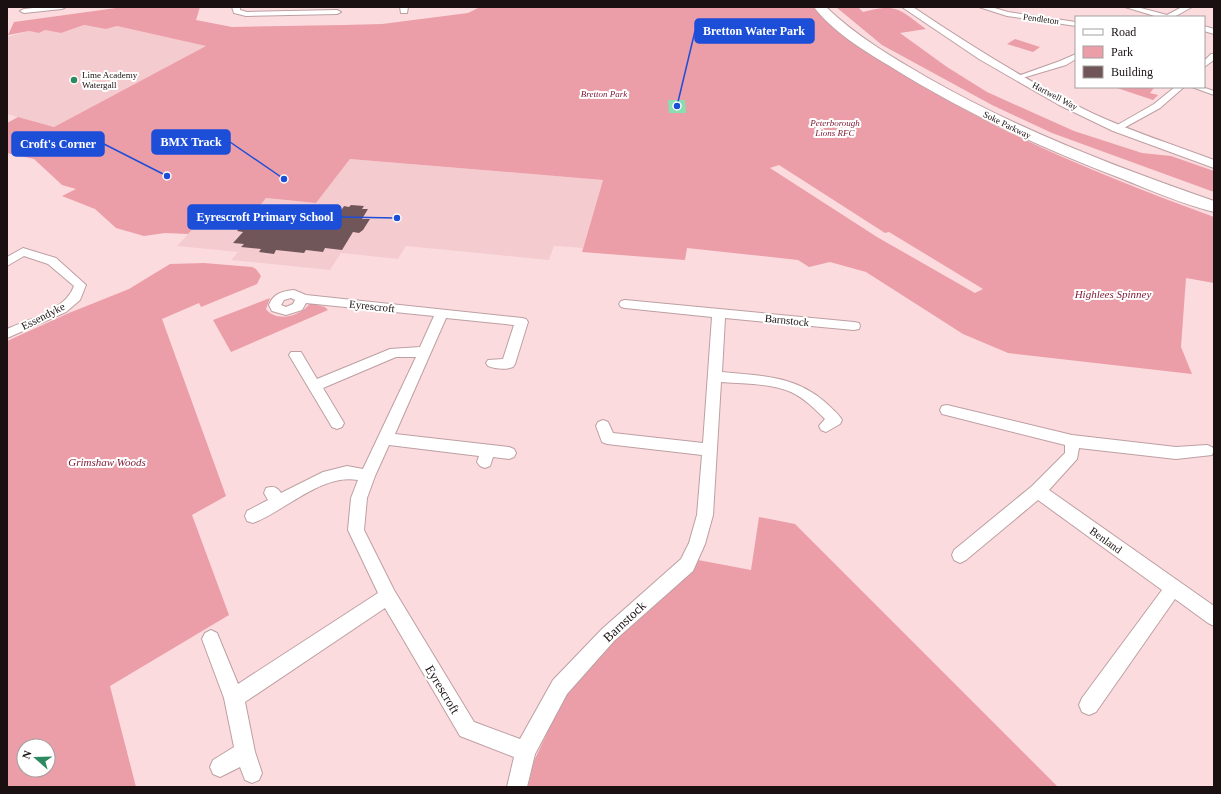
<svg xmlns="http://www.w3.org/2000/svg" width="1221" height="794" font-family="Georgia,serif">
	<rect width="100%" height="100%" fill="#fcdbdf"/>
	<g fill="#f4ccd0">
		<path d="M84 25 106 29 117 26 207 46 54 127 7 114V37L29 31 39 33 45 30 61 33Z"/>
		<path d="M350 159 603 180 583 248 554 246 549 260 406 246 398 259 341 253 330 270 231 260 238 252 177 246 215 205 256 209 266 198 316 203Z"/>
	</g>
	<g fill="#eb9ea8" fill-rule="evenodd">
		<path d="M139 7H200L196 20 232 27 343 25 382 24 468 13 480 7H813C836 31 865 49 893 67 991 131 1104 177 1214 217V283L1186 278 1181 347 1192 374 1008 353 963 334 866 272 830 262 809 267 798 260 687 248 685 260 582 252 603 180 350 159 316 203 266 198 257 209 215 205 188 234 165 233 144 236 116 228 95 209 62 196 76 189 62 185 34 159 7 153V123L18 117 54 127 206 46 117 26 106 29 84 25 61 33 45 30 39 33 29 31 8 35 14 22 116 8ZM779 165 885 233 889 232 983 289 975 293 877 237 770 168Z"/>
		<path d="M836 7H858L863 12C897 3 899 9 926 29L900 33 947 67 987 92 1074 131 1142 153 1171 156 1214 171V192L1052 133 992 105 882 45Z"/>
		<path d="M1015 39 1040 47 1033 52 1007 44Z"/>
		<path d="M1114 87H1150L1154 88 1150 93 1158 95 1153 100Z"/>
		<path d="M204 263 252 267 256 269 261 276 257 284 201 307 199 303 162 319 226 496 192 515 229 615 110 686 136 787H7V341L69 313 129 289 170 264ZM24 746H48V770H24Z"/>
		<path d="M270 298 266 309C276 323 302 316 310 303L325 307 328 310 231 352 213 320Z"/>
		<path d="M759 517 795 524 1058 787H528L534 761 566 692 614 639 695 568 698 560 751 570Z"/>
	</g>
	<path fill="#89deb1" d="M668 100H685L686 113H669Z"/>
	<path fill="#715659" d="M351 205 364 206 362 209H368L362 219H370L363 230 359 233 353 232 342 250 325 248 323 252 306 250 304 253 276 250 274 254 259 252 261 249 241 247 244 244 233 243 243 232 237 231 250 216 323 222 330 216 337 217 344 206 349 207Z"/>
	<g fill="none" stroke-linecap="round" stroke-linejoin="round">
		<defs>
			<path id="pedestrian" d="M1192 87H1202L1214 91V95Z"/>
			<g id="minor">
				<path d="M42 7H66L62 9 24 13 20 11 24 9Z"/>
				<path d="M232 7H240V10L247 12 337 10 341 12 337 14 246 16 234 13Z"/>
				<path d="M400 7H408L407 13H401Z"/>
				<path d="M979 7H991L1008 12 1076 22V26L1007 16Z"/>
				<path d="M1125 7H1137L1167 15 1182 7H1192L1174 17H1158Z"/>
				<path d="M1204 26 1214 29V34L1204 31Z"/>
				<path d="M1076 54V59L1066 65 1019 79 1015 77 1060 61Z"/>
				<path d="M1211 54H1214V60L1204 67V61Z"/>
				<path d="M1175 87H1184L1160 108 1120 130 1117 131 1112 128 1154 104Z"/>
				<path d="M23 248 56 258 86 285 80 300 66 312 7 338V329C29 319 65 311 74 286L48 264 24 256 7 266V257Z"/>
				<path d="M294 290 306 295 522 318 526 319 528 322 515 364 513 367C505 370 496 369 488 366L486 363 488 360 503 359 514 325 446 318 395 434 509 447 514 449 516 453 514 457 509 459 493 457 490 466 485 468 480 466 477 462 479 456 389 445 375 476 367 498 364 530 394 590 474 722 520 739 553 680 602 629 681 559 689 543 697 515 702 455 607 444 602 442 596 426 598 422 603 420 608 422 613 433 703 443 712 317 625 308 621 307 619 304 621 301 625 300 854 322 859 323 860 326 859 329 854 330 725 318 722 372C761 376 794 375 825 402 831 408 838 413 842 420L840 424 826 432 821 430 819 426 825 419C815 409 804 398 791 392 770 383 744 384 721 382L713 515 705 544 693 571 614 641 567 694 535 754 527 787H507L514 757 460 736 385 608 245 702 255 752 262 773 259 780 252 783 245 780 240 767 220 777 213 774 210 767 213 760 234 747 224 698 202 639 205 633 211 630 217 633 238 684 378 593 348 530 351 498 358 480C322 473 285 511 253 523L247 521 245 516 247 511 268 500 264 493 266 488C273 486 277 487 281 493L323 472 347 466 363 469 416 357H396L323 388 344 423 342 427 337 429 332 427 289 355 291 352H301L317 379 390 349 420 347 434 316 306 303 302 310 286 315 272 311 269 305C273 294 282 291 294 290ZM291 298 295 300 293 304 286 307 281 305 284 300Z"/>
				<path d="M947 405 1072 435 1176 447 1207 445 1212 447 1214 450 1212 455 1176 459 1079 448 1077 459 1049 490 1214 606V626L1208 623 1175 599 1096 712 1089 715 1082 712 1079 705 1082 698 1162 590 1038 500 966 560 960 563 954 560 952 555 954 550 1032 486 1065 453V445L942 414 940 410 942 406Z"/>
			</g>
			<path id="tertiary" d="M902 7H913C971 46 1031 84 1094 114 1133 132 1174 145 1214 160V168L1113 131 1059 105 979 59Z"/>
			<path id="trunk" d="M814 7H826C856 36 892 57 928 78 1019 130 1116 167 1214 201V212C1182 204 1150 190 1120 178 1039 147 961 111 888 65 863 50 832 31 814 7Z"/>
		</defs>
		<use href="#pedestrian" stroke="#bd9fa2" stroke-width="2"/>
		<use href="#minor" stroke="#bd9fa2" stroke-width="2"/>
		<use href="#tertiary" stroke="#bd9fa2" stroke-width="2"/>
		<use href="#trunk" stroke="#bd9fa2" stroke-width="2"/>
		<use href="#pedestrian" fill="#fff" fill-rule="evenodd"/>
		<use href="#minor" fill="#fff" fill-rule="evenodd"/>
		<use href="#tertiary" fill="#fff" fill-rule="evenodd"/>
		<use href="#trunk" fill="#fff" fill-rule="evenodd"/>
	</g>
	<circle fill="#2d8960" stroke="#fff" stroke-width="1.5" cx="74" cy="80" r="4"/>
	<g text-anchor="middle" stroke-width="4" stroke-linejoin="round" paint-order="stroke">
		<g font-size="9" fill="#1a1011" stroke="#fff">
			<text transform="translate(1041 19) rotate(8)" y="3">Pendleton</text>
			<text transform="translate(1055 96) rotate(28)" y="3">Hartwell Way</text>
			<text transform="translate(1007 125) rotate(26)" y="3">Soke Parkway</text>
		</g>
		<g font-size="9" fill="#1a1011" stroke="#fff" text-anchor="start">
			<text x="82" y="78">Lime Academy<tspan x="82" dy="10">Watergall</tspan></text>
		</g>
		<g font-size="9" font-style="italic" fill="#7c1732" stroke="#fff">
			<text x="604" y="97">Bretton Park</text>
			<text x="835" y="126">Peterborough<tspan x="835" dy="10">Lions RFC</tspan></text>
		</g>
		<g font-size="11" font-style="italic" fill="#7c1732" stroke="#fff">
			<text x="1113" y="298">Highlees Spinney</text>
			<text x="107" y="466">Grimshaw Woods</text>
		</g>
		<g font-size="11" fill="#1a1011" stroke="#fff">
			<text transform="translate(372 306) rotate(6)" y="4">Eyrescroft</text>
			<text transform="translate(43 316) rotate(-27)" y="4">Essendyke</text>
			<text transform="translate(787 320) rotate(6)" y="4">Barnstock</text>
			<text transform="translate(1106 540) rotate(36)" y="4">Benland</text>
		</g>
		<g font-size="13" fill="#1a1011" stroke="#fff">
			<text transform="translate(624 621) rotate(-43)" y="5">Barnstock</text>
			<text transform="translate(443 689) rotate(59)" y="5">Eyrescroft</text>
		</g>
	</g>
	<path fill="none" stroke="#1d4ed8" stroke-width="1.5" d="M677 106L695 31M284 179L230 142M167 176L104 144M397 218L341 217"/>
	<g fill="#1d4ed8" stroke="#fff" stroke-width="1.5">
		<circle cx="677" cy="106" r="4"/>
		<circle cx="284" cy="179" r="4"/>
		<circle cx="167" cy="176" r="4"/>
		<circle cx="397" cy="218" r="4"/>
	</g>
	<g fill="#1d4ed8" stroke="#1d4ed8" stroke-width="1.5">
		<rect x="695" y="19" width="119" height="24" rx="4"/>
		<rect x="152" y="130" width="78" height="24" rx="4"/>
		<rect x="12" y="132" width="92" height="24" rx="4"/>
		<rect x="188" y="205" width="153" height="24" rx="4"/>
	</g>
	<g font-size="12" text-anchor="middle" font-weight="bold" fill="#fff">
		<text x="754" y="35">Bretton Water Park</text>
		<text x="191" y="146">BMX Track</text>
		<text x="58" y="148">Croft's Corner</text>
		<text x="265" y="221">Eyrescroft Primary School</text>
	</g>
	<rect width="1221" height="794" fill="none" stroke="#1a1011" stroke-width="16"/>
	<rect x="1075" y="16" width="130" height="72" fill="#ffffff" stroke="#a39fa0"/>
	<rect x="1083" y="29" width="20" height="6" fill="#ffffff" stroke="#a39fa0"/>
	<text x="1111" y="36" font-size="12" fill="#1a1011">Road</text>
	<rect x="1083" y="46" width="20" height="12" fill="#eb9ea8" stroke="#a39fa0"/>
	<text x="1111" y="56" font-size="12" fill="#1a1011">Park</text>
	<rect x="1083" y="66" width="20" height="12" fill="#715659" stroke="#a39fa0"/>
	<text x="1111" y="76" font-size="12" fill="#1a1011">Building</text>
	<g transform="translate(36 758) rotate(290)"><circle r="19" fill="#ffffff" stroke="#a39fa0"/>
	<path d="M0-3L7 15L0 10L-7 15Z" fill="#2d8960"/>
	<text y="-6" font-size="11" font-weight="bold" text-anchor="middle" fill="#1a1011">N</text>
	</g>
</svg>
